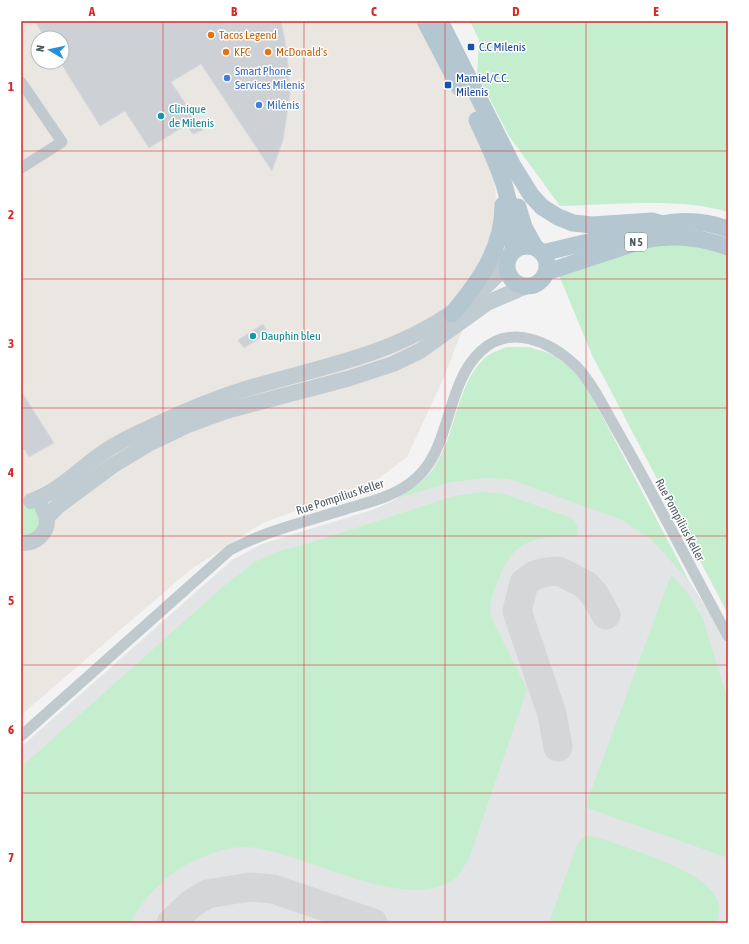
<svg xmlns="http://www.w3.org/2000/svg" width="749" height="944" font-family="'Asap Condensed',sans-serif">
	<rect width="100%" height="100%" fill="#f4f3f3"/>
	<path fill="#eae6e1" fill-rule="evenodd" d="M21 21H421L488 128 495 181 497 228 489 260 445 375 407 457 378 479 261 524 190 570 21 715ZM38 38H62V62H38Z"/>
	<path fill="#e2e4e6" d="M506 347H531L583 380 689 581 708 610 728 646V923H21V747L232 560 262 544 372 510 393 501 421 482 433 469 445 447 465 389 475 370 485 358Z"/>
	<g fill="#c5eecf">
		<path d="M470 21H728V212C680 197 612 205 560 206L509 136 477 74 479 40Z"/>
		<path d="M654 244 706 247 728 254V614L592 355 558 273Z"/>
		<path d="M506 347C545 347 556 353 583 380L689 581 651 539 622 520 509 479 485 478 452 482 397 498C410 490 424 482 433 470 456 438 455 385 485 358 490 353 500 350 506 347Z"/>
		<path d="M484 492 504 494 572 518 578 527 577 536C535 538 514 537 498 581 493 593 488 603 491 617L527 689 470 856C466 862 462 872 457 877 407 917 305 851 247 847 226 846 196 858 179 869 160 882 140 902 131 923H21V767L224 586 255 562 279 551 307 544 454 496Z"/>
		<path d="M26 504 37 509 41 531 21 539V505Z"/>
		<path d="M671 575 688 593 703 619 728 701V858L585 807Z"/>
		<path d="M587 836 597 837C628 849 702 868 717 899 720 906 719 916 717 923H549L576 847 581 839Z"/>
	</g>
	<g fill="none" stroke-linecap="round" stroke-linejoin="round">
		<g stroke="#d4d6d8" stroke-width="29">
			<path d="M558 747 552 714 517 611 524 583 535 575 546 572 559 571 586 585 594 594 606 615"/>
			<path d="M171 923 191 904 207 894 250 887 273 889 373 923"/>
		</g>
	</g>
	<g fill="#cdd0d4" stroke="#d7dadd">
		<path d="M35 21H281L287 52 290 94 283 140 272 171 201 64 171 82 203 130 193 134 186 125 149 148 125 111 100 126 62 65V38H45Z"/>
		<path d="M263 324 268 333 244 348 238 340Z"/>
		<path d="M21 391 54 443 29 457 25 450 21 449Z"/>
	</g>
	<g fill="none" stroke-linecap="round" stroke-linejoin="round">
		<g stroke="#bfc9ce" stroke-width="11">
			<path d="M21 82 62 142 21 168"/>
			<path d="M21 736 230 550C267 530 309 521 349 508 370 502 391 497 409 484 453 454 443 386 481 351 511 323 551 342 576 366 594 385 606 412 619 434 657 500 691 569 728 636"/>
		</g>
		<g stroke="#c0cbd2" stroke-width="16">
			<path d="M31 501C58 492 79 470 101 454 115 444 133 435 149 428 178 414 208 401 239 391 319 366 396 357 465 303 480 292 495 280 506 264"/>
			<path d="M47 517 58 506 112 466 150 443 188 425 226 411 347 379 393 364 420 351 487 303 524 287"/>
			<path d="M21 543C40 544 54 526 43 509"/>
		</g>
		<g stroke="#b4c6cf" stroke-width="17">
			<path d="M425 21 460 88"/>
			<path d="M440 21 513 166 531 195 542 207 558 217 573 223 592 225 652 221 659 223"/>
			<path d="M477 120C499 167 514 197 513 251"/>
			<path d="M518 207 524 227 535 247"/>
			<circle cx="527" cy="266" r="20"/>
			<path d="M542 253C563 248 584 243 605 238 648 226 684 213 728 229"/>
			<path d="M547 272 644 240C673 234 700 237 728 247"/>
			<path d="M452 314C479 282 503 249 503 205"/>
		</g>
	</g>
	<path fill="none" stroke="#d62828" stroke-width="1" stroke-opacity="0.55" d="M163 21V923M304 21V923M445 21V923M586 21V923M21 151H728M21 279H728M21 408H728M21 536H728M21 665H728M21 793H728"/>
	<g fill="#e8710a" stroke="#fff" stroke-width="1.5">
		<circle cx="211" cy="35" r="4"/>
		<circle cx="226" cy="52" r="4"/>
		<circle cx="268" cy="52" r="4"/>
	</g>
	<g fill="#1a4fb4" stroke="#fff" stroke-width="1.5">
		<rect x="467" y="43" width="8" height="8" rx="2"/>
		<rect x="444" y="81" width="8" height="8" rx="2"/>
	</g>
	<g fill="#3f7fe0" stroke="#fff" stroke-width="1.5">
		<circle cx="227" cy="78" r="4"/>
		<circle cx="259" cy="105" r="4"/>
	</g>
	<g fill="#0f9aa8" stroke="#fff" stroke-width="1.5">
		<circle cx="161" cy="116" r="4"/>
		<circle cx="253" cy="336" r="4"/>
	</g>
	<g text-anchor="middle" stroke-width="3" stroke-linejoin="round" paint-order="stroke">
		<rect fill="#fff" stroke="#818b8f" stroke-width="1" x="625" y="233" width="22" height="18" rx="3"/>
		<g font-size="11" font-weight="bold" fill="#4b595f">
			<text x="636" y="246">N 5</text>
		</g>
		<g font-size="12" fill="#c56008" stroke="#fff" text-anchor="start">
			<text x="219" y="39">Tacos Legend</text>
			<text x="234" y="56">KFC</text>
			<text x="276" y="56">McDonald's</text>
		</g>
		<g font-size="12" fill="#164399" stroke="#fff" text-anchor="start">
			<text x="479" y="51">C.C Milenis</text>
			<text x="456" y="82">Mamiel/C.C.<tspan x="456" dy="14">Milenis</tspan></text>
		</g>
		<g font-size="12" fill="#366cbe" stroke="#fff" text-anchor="start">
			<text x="235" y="75">Smart Phone<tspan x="235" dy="14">Services Milenis</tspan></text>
			<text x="267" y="109">Milénis</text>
		</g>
		<g font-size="12" fill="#0d838f" stroke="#fff" text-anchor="start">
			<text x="169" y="113">Clinique<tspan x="169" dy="14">de Milenis</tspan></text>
			<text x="261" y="340">Dauphin bleu</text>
		</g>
		<g font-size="12" fill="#4b595f" stroke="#fff">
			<text transform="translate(340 497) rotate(-18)" y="4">Rue Pompilius Keller</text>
			<text transform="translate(680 520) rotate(62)" y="4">Rue Pompilius Keller</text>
		</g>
	</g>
	<rect width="749" height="944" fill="none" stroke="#ffffff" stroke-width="44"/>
	<g transform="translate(50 50) rotate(279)"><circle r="19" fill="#ffffff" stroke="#b7bdbf"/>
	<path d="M0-3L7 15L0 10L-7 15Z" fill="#2691da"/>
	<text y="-6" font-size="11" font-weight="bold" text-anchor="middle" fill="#4b595f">N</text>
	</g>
	<rect x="22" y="22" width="705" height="900" fill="none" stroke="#d62828" stroke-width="1.5"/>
	<g font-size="13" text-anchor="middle" font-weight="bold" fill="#d62828">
		<text x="92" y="16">A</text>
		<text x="234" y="16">B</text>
		<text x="374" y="16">C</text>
		<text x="516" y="16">D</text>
		<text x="656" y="16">E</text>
		<text x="11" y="91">1</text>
		<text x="11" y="219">2</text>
		<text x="11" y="348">3</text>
		<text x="11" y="477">4</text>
		<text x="11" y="605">5</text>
		<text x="11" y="734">6</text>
		<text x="11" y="862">7</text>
	</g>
</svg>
